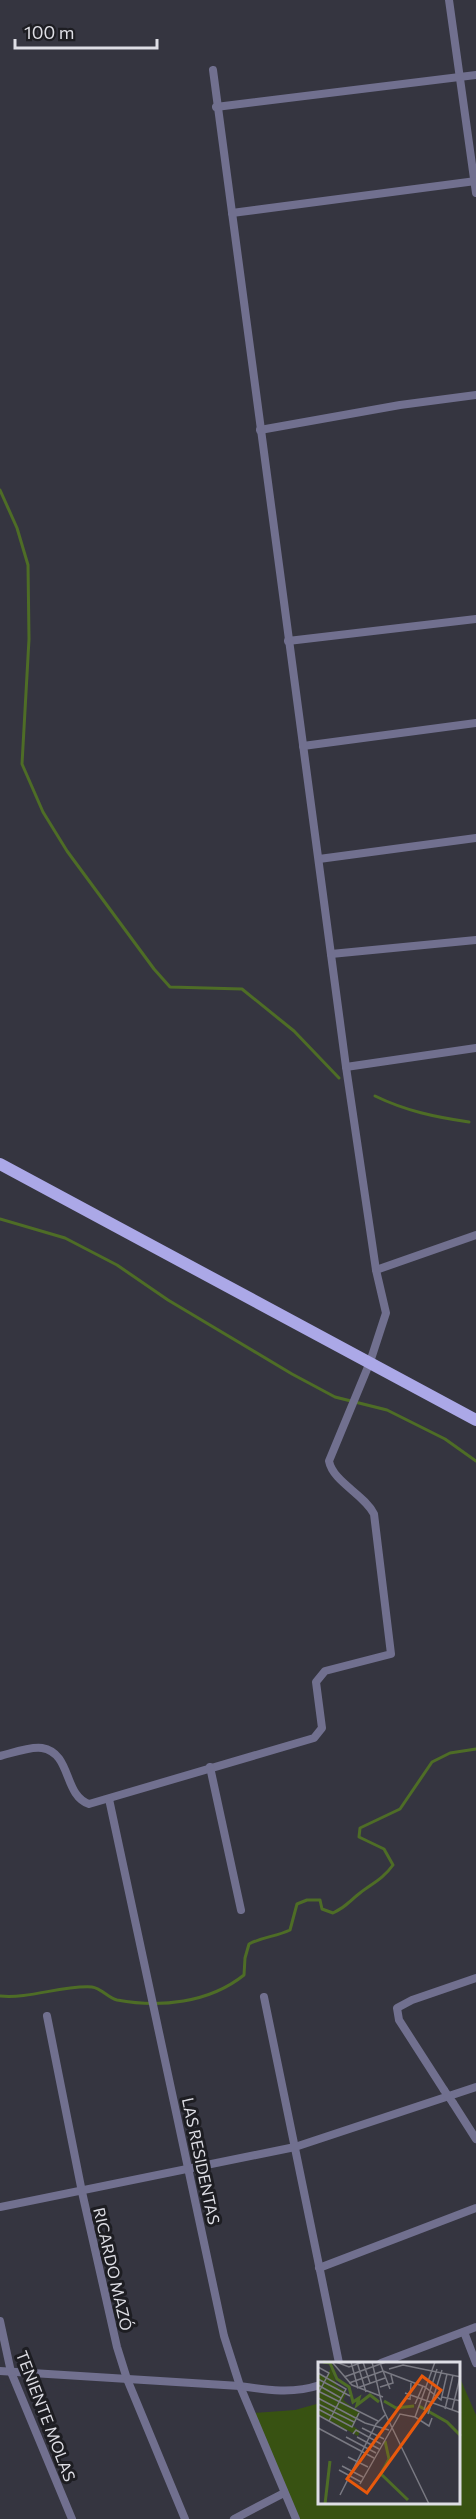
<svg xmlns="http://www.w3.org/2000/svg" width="476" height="2519" font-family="Commissioner,sans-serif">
	<rect width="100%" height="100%" fill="#353540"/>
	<path fill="#385212" d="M460 2378 476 2415V2519H300L254 2413 295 2410 320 2403V2502H460Z"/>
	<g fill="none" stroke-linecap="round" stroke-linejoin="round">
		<g stroke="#4e6d26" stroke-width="3">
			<path d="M0 490 17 528 28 565 29 639 22 764 43 812 67 851 154 969 170 987 242 989 294 1031 339 1078"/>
			<path d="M375 1096C406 1111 435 1117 469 1122"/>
			<path d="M0 1219 65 1238 117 1265 168 1300 292 1374 335 1397 387 1410 445 1439 476 1461"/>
			<path d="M0 1996C30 1999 62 1985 92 1987 101 1988 108 1998 117 2000 160 2008 209 2003 244 1975L245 1958 249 1944C265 1936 275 1937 290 1930L297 1904 307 1900H320L322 1909 333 1913C348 1906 348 1902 360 1893 373 1883 383 1879 393 1865L384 1849 359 1837 360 1828 400 1809 432 1762 450 1753 476 1749"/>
		</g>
		<g stroke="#71708f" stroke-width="8">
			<path d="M449 0 476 193"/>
			<path d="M216 107 476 75"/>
			<path d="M232 213 476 181"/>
			<path d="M260 430 400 405 476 395"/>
			<path d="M288 641 476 619"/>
			<path d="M303 746 476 723"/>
			<path d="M319 859 476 838"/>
			<path d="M331 954 476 940"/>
			<path d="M346 1067 476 1048"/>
			<path d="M376 1270 476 1235"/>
			<path d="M0 1756C12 1753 31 1746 42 1748 72 1753 63 1795 89 1804L314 1738 322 1728 316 1682 325 1671 391 1654 374 1514C364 1494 333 1482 329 1461L370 1362 386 1313 376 1270 346 1067 213 70"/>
			<path d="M210 1767 241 1910"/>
			<path d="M109 1799 224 2336 240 2386 296 2519"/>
			<path d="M264 1997 339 2363"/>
			<path d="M47 2016 82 2192 117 2347 127 2379 185 2519"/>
			<path d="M444 2090 399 2020 397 2008 412 2000 476 1978"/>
			<path d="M453 2103 476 2139"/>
			<path d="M0 2207 295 2147 476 2087"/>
			<path d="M319 2268 476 2208"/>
			<path d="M0 2321 11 2372 72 2519"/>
			<path d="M464 2332 476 2363"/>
			<path d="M381 2363 476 2327"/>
			<path d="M0 2371 240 2386C267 2390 293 2394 320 2385"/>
			<path d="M234 2519 284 2493"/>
		</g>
		<path stroke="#aba8e7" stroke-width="12" d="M0 1164 476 1420"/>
		<path stroke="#71708f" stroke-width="8" d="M444 2090 453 2103"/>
	</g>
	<g text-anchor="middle" stroke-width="6" stroke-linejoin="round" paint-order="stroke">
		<g font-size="16" fill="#dedee5" stroke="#1d1d22">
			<text transform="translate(201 2161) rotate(78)" y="6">LAS RESIDENTAS</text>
			<text transform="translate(113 2269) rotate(77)" y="6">RICARDO MAZÓ</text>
			<text transform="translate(46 2416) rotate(69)" y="6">TENIENTE MOLAS</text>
		</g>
	</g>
	<g transform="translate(318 2362)">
		<rect width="142" height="142" fill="#353540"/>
		<path d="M13 6 19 24 29 30 25 38 42 51 35 64 42 69 40 74 0 52V11L8 15Z" fill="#385212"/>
		<path fill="none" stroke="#4e6d26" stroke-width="3" d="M5 0 12 1 19 17 31 25 35 40 41 36 39 43 52 33 61 40M66 39 78 46 96 44M101 44 129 60 143 74M67 79 71 97 63 112 90 138M7 142 12 99"/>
		<path fill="none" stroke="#797982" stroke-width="1.5" d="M14 0 34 23 65 35M18 0 31 5 45 0M33 0 40 26M39 0 48 30M45 0 52 21M54 0 65 47 111 142M62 1 72 27M0 5 11 11 1 30M71 7 85 3 143 15M65 9 107 25 123 38 129 12M0 11 28 27 11 59M26 15 68 0M0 17 32 34M31 21 65 9M0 23 23 36M62 25 75 21 73 13M39 26 67 16M0 29 60 59M87 31 143 51M124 35 143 39M0 36 47 61 71 68M87 36 92 37 93 21M0 42 36 60M97 42 105 24M0 47 34 65 41 51M127 47 135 13M106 48 119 7M134 48 142 15M110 52 124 8M0 53 29 69M97 55 117 0M97 55 111 64 114 56M0 66 56 96M44 66 66 77M35 72 38 68 63 82M28 75 58 91M39 75 61 87M30 95 50 105M24 104 45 115M21 108 43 120M42 122 82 52 97 55M22 133 58 62 68 52"/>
		<path fill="#e8590c" fill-opacity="0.15" stroke="#e8590c" stroke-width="3" d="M104 14 123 28 49 131 29 117Z"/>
		<rect width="142" height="142" fill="none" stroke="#dedee5" stroke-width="3"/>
	</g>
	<path d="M15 39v9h142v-9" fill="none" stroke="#dedee5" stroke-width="3"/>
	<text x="24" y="39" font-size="18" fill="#dedee5" stroke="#1d1d22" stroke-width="4.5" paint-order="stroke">100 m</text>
</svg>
